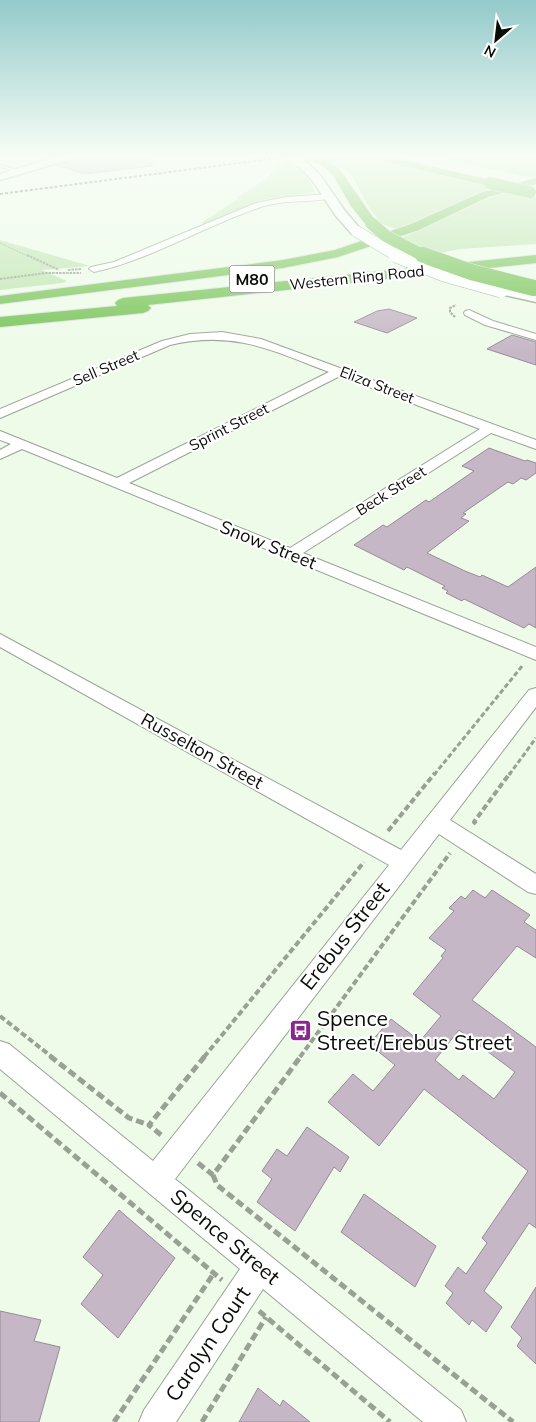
<svg xmlns="http://www.w3.org/2000/svg" width="536" height="1422" font-family="Mulish,sans-serif">
	<rect width="100%" height="100%" fill="#eefbe9"/>
	<g fill="#bee5af">
		<path d="M335 155H351L495 188 468 198 398 230 380 223 368 206 353 177 343 168 323 157Z"/>
		<path d="M426 155 536 156V179Z"/>
		<path d="M291 161C303 170 309 178 315 192L262 200 204 224 201 223 272 177 281 164Z"/>
		<path d="M509 191 536 197V244L460 249 440 253 424 249 402 238 482 201Z"/>
		<path d="M0 240 90 266 42 270 67 281 62 283 0 290Z"/>
	</g>
	<g fill="#c6b7c6" stroke="#988a99" fill-rule="evenodd">
		<path d="M81 155H152V166L84 174 57 165 79 159Z"/>
		<path d="M389 309 417 318 387 333 354 322 377 311Z"/>
		<path d="M512 335 536 342V365L487 349Z"/>
		<path d="M489 448 525 461 527 460 536 463V473L526 480 521 478 513 484 508 482 463 513 466 514 461 518 469 521 427 553 465 571 480 577 482 575 508 587 536 567V628L529 624 524 628 464 599 462 601 446 593 448 591 442 588 445 586 407 567 404 570 354 545 383 525 387 527 426 500 429 502 474 471 462 466Z"/>
		<path d="M473 890 485 898 492 890 530 915 524 922 536 930V958L517 946 472 1000 536 1047V1228L529 1223 484 1291 502 1307 486 1332 472 1320 469 1325 446 1303 453 1293 445 1286 458 1267 466 1274 487 1243 482 1238 528 1171 424 1089 379 1146 328 1102 353 1074 373 1091 395 1065 369 1044 391 1019 420 1041 441 1016 413 994 443 958 441 956 446 950 429 938 454 911 449 908 461 896 465 899ZM459 1030 515 1072 494 1099 463 1075 459 1080 435 1060Z"/>
		<path d="M307 1127 349 1157 340 1172 334 1167 295 1231 257 1202 272 1179 262 1171 277 1149 287 1156Z"/>
		<path d="M364 1194 436 1246 415 1287 341 1232Z"/>
		<path d="M119 1210 175 1258 118 1338 81 1304 103 1275 83 1257Z"/>
		<path d="M536 1287V1364L517 1346 522 1338 511 1327Z"/>
		<path d="M0 1311 41 1320 34 1341 60 1347 39 1422H0Z"/>
		<path d="M258 1388 280 1406 283 1400 310 1422H239Z"/>
	</g>
	<g fill="none" stroke-linecap="round" stroke-linejoin="round">
		<defs>
			<path id="lane" d="M0 165 20 171 21 172 19 173 0 167Z"/>
			<g id="street">
				<path d="M330 194H333V198C309 203 285 199 261 207 204 226 153 259 94 272L89 269 91 267 114 262 256 203 287 197Z"/>
				<path d="M469 310 493 321 536 334V340L485 325 465 315 464 313 465 311Z"/>
				<path d="M222 332 261 339 536 440V449L491 433 303 553 536 647V660L22 449 0 459V450L11 444 0 440V431L117 478 329 372C271 350 234 330 170 345L0 418V409L162 341 190 334ZM340 376 480 429 290 548 129 483Z"/>
				<path d="M0 634 401 850 529 690 536 688V707L450 820 536 874V894L528 892 439 834 175 1179 461 1410 466 1422H423L263 1289 176 1422H139L144 1410 240 1269 0 1069V1041L9 1044 153 1161 389 865 0 647Z"/>
			</g>
			<g id="secondary">
				<path d="M63 155H79L78 157 0 180V174Z"/>
				<path d="M299 158 303 159 320 175 345 211 362 231 360 234H352L336 216 312 180 294 161Z"/>
				<path d="M501 286 536 294V302L496 293 494 290Z"/>
			</g>
			<g id="highway">
				<path d="M320 155 340 170 377 223 375 226H367L351 206 333 175 314 158Z"/>
				<path d="M362 155H381L490 180 496 183 490 186 367 158Z"/>
				<path d="M536 178V184L488 197 419 230 338 257 283 268 0 304V296L283 260 335 250 411 224 480 193Z"/>
				<path d="M536 255V263L148 305 151 308 148 311 143 313 0 327V317L117 306 115 303 118 300 123 298Z"/>
			</g>
		</defs>
		<use href="#lane" stroke="#98a393" stroke-width="2"/>
		<use href="#street" stroke="#98a393" stroke-width="2"/>
		<use href="#secondary" stroke="#98a393" stroke-width="3"/>
		<use href="#highway" stroke="#e1e2e1" stroke-width="2"/>
		<g stroke="#98a194" stroke-width="1" stroke-dasharray="2 1" stroke-linecap="butt">
			<path d="M238 198 271 176 278 165"/>
			<path d="M0 243 30 257"/>
		</g>
		<g stroke="#98a194" stroke-width="2" stroke-dasharray="2.5 1" stroke-linecap="butt">
			<path d="M27 255 59 270"/>
			<path d="M68 270 81 269"/>
			<path d="M0 279 46 273H81"/>
			<path d="M455 317 450 312V308L456 305"/>
		</g>
		<g stroke="#98a194" stroke-width="3" stroke-dasharray="5 2.5" stroke-linecap="butt">
			<path d="M434 775 523 665"/>
			<path d="M509 775 536 738"/>
		</g>
		<g stroke="#98a194" stroke-width="4" stroke-dasharray="6 3" stroke-linecap="butt">
			<path d="M476 824 474 822 510 773"/>
			<path d="M388 831 435 773"/>
			<path d="M0 1016 52 1057"/>
			<path d="M204 1057 364 862"/>
			<path d="M300 1057 450 853"/>
		</g>
		<g stroke="#98a194" stroke-width="5" stroke-dasharray="8 4" stroke-linecap="butt">
			<path d="M50 1056 129 1118 149 1125"/>
			<path d="M0 1093 222 1280"/>
			<path d="M161 1135 149 1125 205 1056"/>
			<path d="M198 1163 213 1175 301 1056"/>
			<path d="M213 1175 217 1185 513 1422"/>
			<path d="M259 1311 390 1422"/>
			<path d="M114 1422 214 1273"/>
			<path d="M202 1422 266 1317"/>
		</g>
		<use href="#lane" fill="#fff" fill-rule="evenodd"/>
		<use href="#street" fill="#fff" fill-rule="evenodd"/>
		<use href="#secondary" fill="#fff" fill-rule="evenodd"/>
		<use href="#highway" fill="#77c456" fill-rule="evenodd"/>
		<path stroke="#424840" stroke-width="2" stroke-dasharray="3 2" stroke-linecap="butt" d="M0 194 301 155"/>
		<defs>
			<g id="secondary-bridge-far1">
				<path d="M289 155 299 161"/>
				<path d="M356 231 399 257"/>
			</g>
			<path id="secondary-bridge" d="M396 255 444 274 501 290"/>
			<g id="highway-bridge-far1">
				<path d="M312 155 319 158"/>
				<path d="M490 183 530 192"/>
				<path d="M371 223 386 236 426 257"/>
			</g>
			<path id="highway-bridge" d="M423 255 471 272 534 288"/>
		</defs>
		<use href="#secondary-bridge-far1" stroke="#98a393" stroke-width="12" stroke-linecap="butt"/>
		<use href="#secondary-bridge" stroke="#98a393" stroke-width="16" stroke-linecap="butt"/>
		<use href="#highway-bridge-far1" stroke="#e1e2e1" stroke-width="13" stroke-linecap="butt"/>
		<use href="#highway-bridge" stroke="#e1e2e1" stroke-width="17" stroke-linecap="butt"/>
		<use href="#secondary-bridge-far1" stroke="#fff" stroke-width="11"/>
		<use href="#secondary-bridge" stroke="#fff" stroke-width="15"/>
		<use href="#highway-bridge-far1" stroke="#77c456" stroke-width="12"/>
		<use href="#highway-bridge" stroke="#77c456" stroke-width="16"/>
	</g>
	<linearGradient id="sky" x2="0" y2="1"><stop stop-color="#93caca"/><stop offset="0.44" stop-color="#f7fdf5"/><stop offset="1" stop-color="#f7fdf5" stop-opacity="0"/></linearGradient>
	<rect width="536" height="354" fill="url(#sky)"/>
	<defs>
		<symbol id="bus-square" viewBox="-11 -11 22 22"><rect x="-9" y="-9" width="18" height="18" rx="4" fill="#89268f" stroke="#fff"/><path d="M-5-6H5V4H4V6H2V4H-2V6H-4V4H-5ZM-3.5-4V0h7V-4ZM-3.5 1.2v1.5H-2V1.2ZM2 1.2v1.5H3.5V1.2Z" fill="#fff"/></symbol>
	</defs>
	<g fill-rule="evenodd">
		<use href="#bus-square" x="288" y="1018" width="25" height="25"/>
	</g>
	<g text-anchor="middle" stroke-width="4.5" stroke-linejoin="round" paint-order="stroke">
		<g font-size="15" fill="#090d08" stroke="#fff">
			<text transform="translate(357 278) rotate(-6)" y="5">Western Ring Road</text>
			<text transform="translate(106 368) rotate(-23)" y="5">Sell Street</text>
			<text transform="translate(377 385) rotate(21)" y="5">Eliza Street</text>
			<text transform="translate(229 427) rotate(-27)" y="5">Sprint Street</text>
			<text transform="translate(391 491) rotate(-32)" y="5">Beck Street</text>
		</g>
		<rect fill="#fff" stroke="#535652" stroke-width="1" x="229.5" y="265.5" width="45" height="27" rx="4"/>
		<g font-size="16" font-weight="bold" fill="#090d08">
			<text x="252" y="285">M80</text>
		</g>
		<g font-size="18" fill="#090d08" stroke="#fff">
			<text transform="translate(268 545) rotate(22)" y="6">Snow Street</text>
			<text transform="translate(202 751) rotate(29)" y="6">Russelton Street</text>
		</g>
		<g font-size="21" fill="#090d08" stroke="#fff">
			<text transform="translate(345 936) rotate(-52)" y="7">Erebus Street</text>
			<text transform="translate(225 1237) rotate(40)" y="7">Spence Street</text>
			<text transform="translate(208 1344) rotate(-56)" y="7">Carolyn Court</text>
		</g>
		<g font-size="21" fill="#090d08" stroke="#fff" text-anchor="start">
			<text x="317" y="1026">Spence<tspan x="317" dy="24">Street/Erebus Street</tspan></text>
		</g>
	</g>
	<g transform="translate(496 40) rotate(208)" stroke="#ffffff" stroke-width="4" paint-order="stroke">
	<path d="M0-4L9 19L0 12L-9 19Z" fill="#090d08"/>
	<text y="-8" font-size="14" font-weight="bold" text-anchor="middle" fill="#090d08">N</text>
	</g>
</svg>
